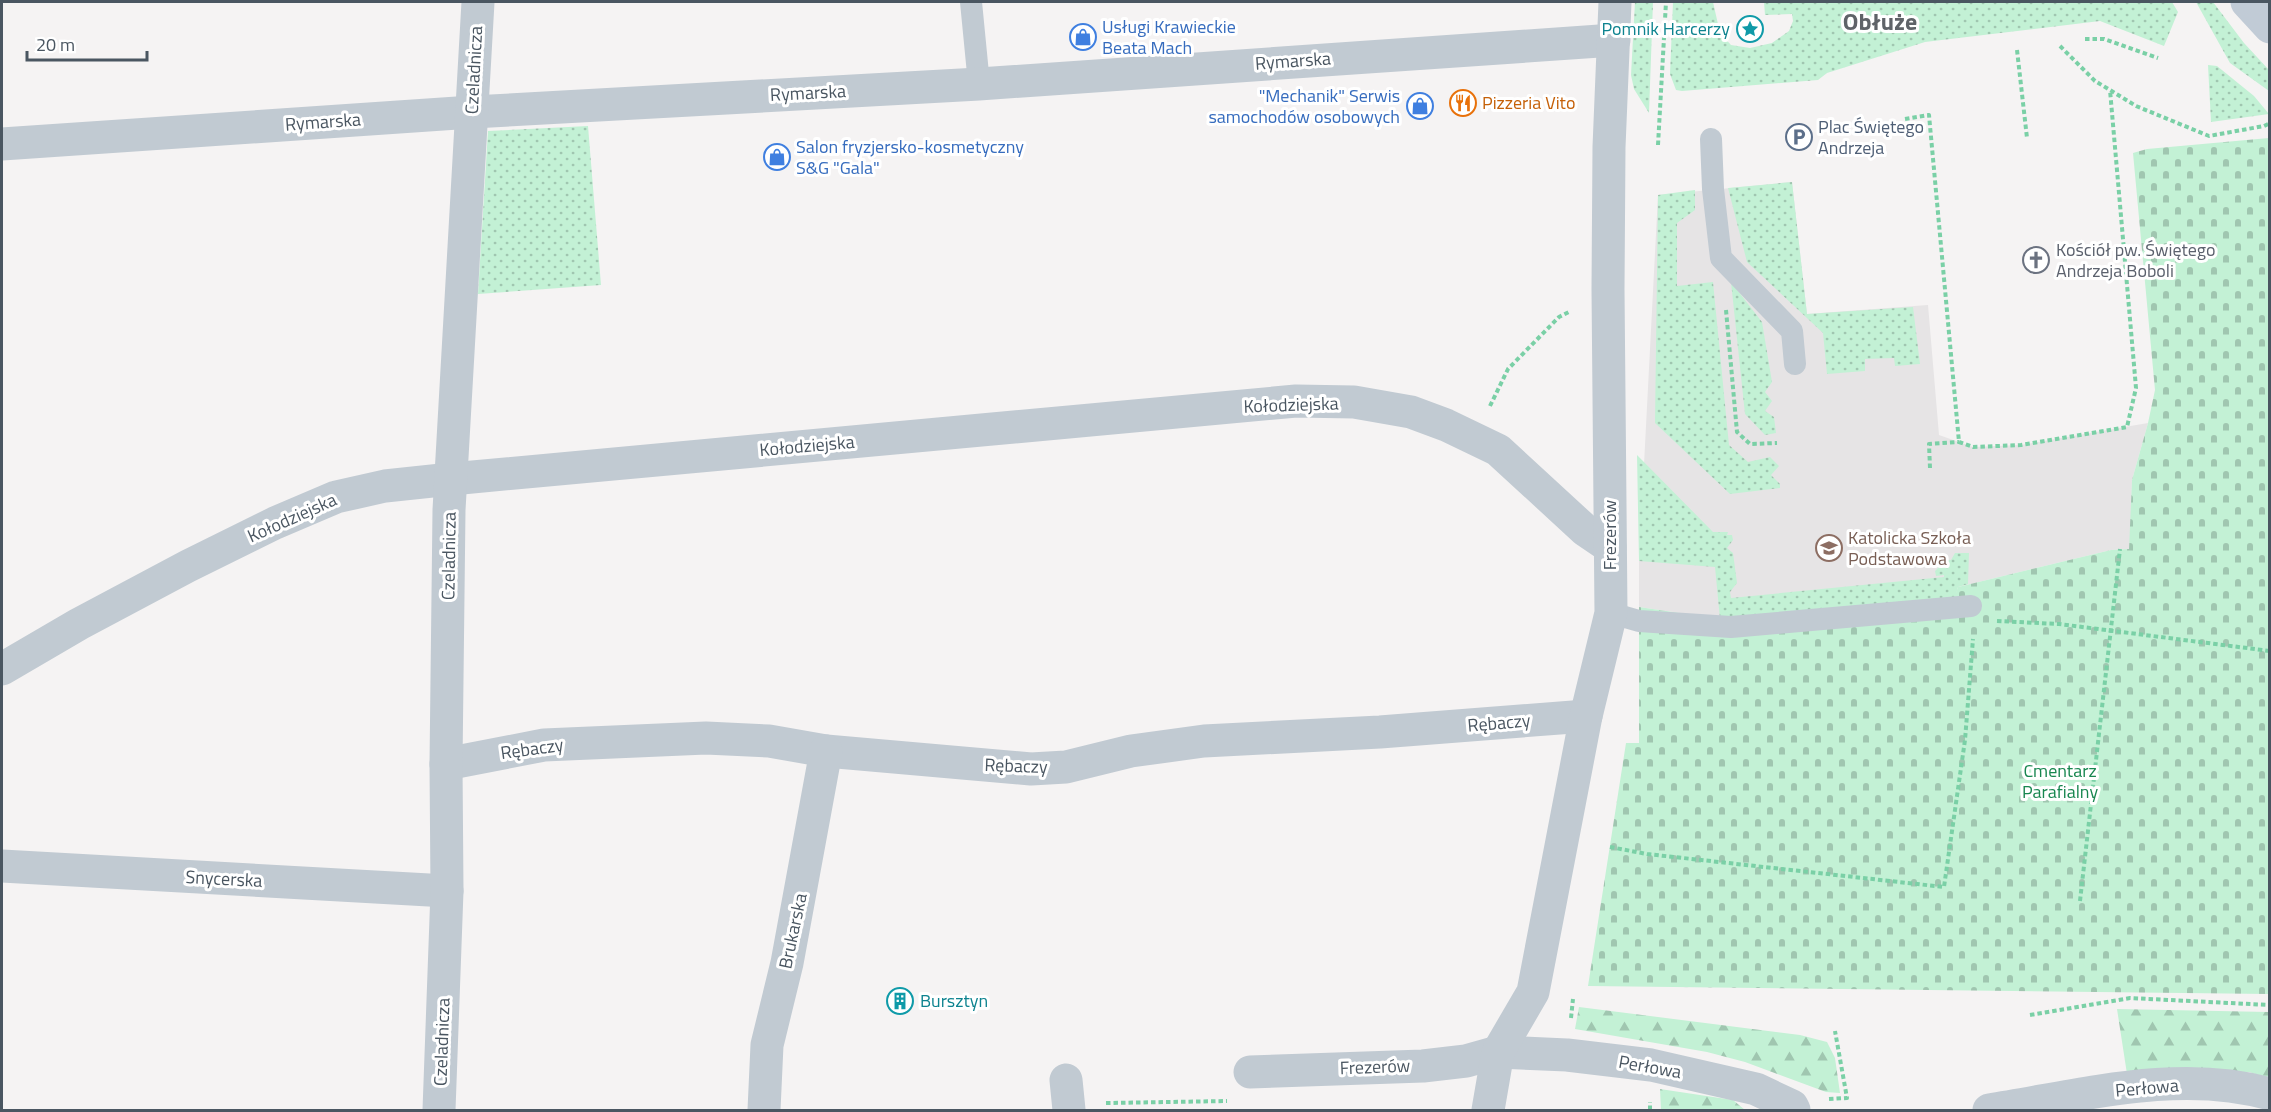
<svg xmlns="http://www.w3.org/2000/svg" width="2271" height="1112" font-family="'Titillium Web',sans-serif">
	<defs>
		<pattern id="grass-dots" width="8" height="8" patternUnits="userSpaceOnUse" patternTransform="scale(1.5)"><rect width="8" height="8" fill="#c3f1d5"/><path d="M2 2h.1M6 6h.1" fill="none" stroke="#a0c6b0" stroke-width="1.8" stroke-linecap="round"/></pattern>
		<pattern id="forest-firs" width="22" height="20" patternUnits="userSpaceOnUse" patternTransform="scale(1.5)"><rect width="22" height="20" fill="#c3f1d5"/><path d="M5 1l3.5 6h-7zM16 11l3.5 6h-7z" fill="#a0c6b0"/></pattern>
		<pattern id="cemetery-stones" width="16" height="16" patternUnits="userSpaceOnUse" patternTransform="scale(1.5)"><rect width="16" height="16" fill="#c3f1d5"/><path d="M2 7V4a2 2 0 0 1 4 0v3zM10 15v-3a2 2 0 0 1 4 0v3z" fill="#a0c6b0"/></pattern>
	</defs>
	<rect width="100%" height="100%" fill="#f5f3f3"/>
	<path fill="#e6e4e5" d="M1792 182 1807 314 1928 305 1939 435 1973 447 2021 445 2148 423 2132 480 2130 549 2111 550 1958 587 1720 619 1639 607V561L1658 195Z"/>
	<g fill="url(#grass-dots)">
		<path d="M1635 2H1653L1649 113 1634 89 1631 75Z"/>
		<path d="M1673 2H1713L1720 33 1731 45 1750 48 1772 43 1789 31 1793 21 1792 14 1765 15 1764 2H2172L2178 12 2164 46 2100 21 1925 42 1827 73 1818 80 1682 91 1676 90 1670 74Z"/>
		<path d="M2196 2H2213L2244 43 2269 70V91L2230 63Z"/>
		<path d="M2208 65 2217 66 2254 96 2269 114 2211 122Z"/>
		<path d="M588 126 601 285 478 294 488 131Z"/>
		<path d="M1792 182 1807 314 1913 307 1920 364 1895 366 1894 358 1865 359V371L1827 374 1823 333 1747 262 1728 188Z"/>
		<path d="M1695 190V210L1677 223V286L1713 282 1729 445 1748 462 1770 457 1779 466 1771 475 1780 484V488L1730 494 1655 423 1658 195Z"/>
		<path d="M1731 282 1762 322 1772 382 1765 392 1772 401 1765 411 1774 417 1776 433 1765 435 1745 414Z"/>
		<path d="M1637 455 1713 532H1728L1727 535H1732L1733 540 1727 548 1733 553 1737 583 1730 592 1731 598 1944 577V575L1936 576 1935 571 1942 564 1937 559 1951 560 1955 553H1969L1968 584 1958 587 1955 599 1720 619 1715 567 1639 561Z"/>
	</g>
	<g fill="url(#forest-firs)">
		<path d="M1579 1007 1800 1035 1827 1042 1835 1058 1840 1093 1826 1092 1745 1062 1707 1052 1575 1029Z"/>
		<path d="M2117 1009 2269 1012V1078L2249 1072 2127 1074Z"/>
		<path d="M1660 1089 1733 1100 1745 1110H1661Z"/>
	</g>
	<path fill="url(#cemetery-stones)" d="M2269 138V994L1588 986 1626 743H1639V607L1720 619 1954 599 1958 587 2111 550 2129 549 2132 480 2148 423 2155 390 2133 153 2147 149Z"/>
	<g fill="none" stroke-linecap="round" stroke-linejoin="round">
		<g stroke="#7ad0a6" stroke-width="4" stroke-dasharray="4.5 3" stroke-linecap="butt">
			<path d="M2085 39H2104L2158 58"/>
			<path d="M2060 46 2095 81 2110 90 2136 106 2209 136 2264 126 2270 123"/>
			<path d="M2017 50 2027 138"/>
			<path d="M1905 119 1929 115 1959 442 1973 447 2021 445 2127 427 2136 388 2110 90"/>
			<path d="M1658 145 1666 2"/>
			<path d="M1726 310 1737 432 1750 444 1777 443"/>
			<path d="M1490 406 1508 369 1559 317 1571 311"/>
			<path d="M1930 468 1929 444 1959 442"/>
			<path d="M1997 621 2059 624 2270 651"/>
			<path d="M1610 847 1647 854 1944 887 1965 740 1973 639"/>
			<path d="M2080 901 2120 549"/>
			<path d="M2030 1015 2130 998 2270 1005"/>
			<path d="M1571 1018 1573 999"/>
			<path d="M1829 1099 1847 1098 1835 1031"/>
			<path d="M1106 1103 1227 1101"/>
			<path d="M1650 1110V1102"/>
		</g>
		<g stroke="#c1cad2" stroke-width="22">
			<path d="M971 2 979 84"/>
			<path d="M1711 139 1713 189 1721 258 1792 331 1795 364"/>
			<path d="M1611 613 1639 621 1731 627 1971 606"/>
		</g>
		<g stroke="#c1cad2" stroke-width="33">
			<path d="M2 144 472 112 979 84 1614 40"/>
			<path d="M2 669 79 624 188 566 275 523 336 497 385 486 451 479 1296 401 1354 402 1411 412 1446 425 1498 450 1585 530 1610 547"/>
			<path d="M446 764 544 745 706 738 769 741 826 751 1031 769 1066 767 1131 751 1204 741 1380 732 1586 716"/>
			<path d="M2 866 447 891"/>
			<path d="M1250 1072 1423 1066 1466 1061 1498 1052 1567 1055 1651 1065 1756 1089 1792 1106 1794 1110"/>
			<path d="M1066 1080 1069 1110"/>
			<path d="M439 1110 447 891 446 764 449 510 478 2"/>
			<path d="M764 1110 767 1045 787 963 826 751"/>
			<path d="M1488 1110 1498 1052 1533 992 1586 716 1611 613 1608 289 1609 147 1615 2"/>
			<path d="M1989 1110C2079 1096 2180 1068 2270 1094"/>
		</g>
		<path stroke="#c1cbd6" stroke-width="33" d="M2247 2 2270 27"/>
	</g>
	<defs>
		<symbol id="sight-ring" viewBox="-11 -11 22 22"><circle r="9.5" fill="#fff" stroke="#0f9aa8" stroke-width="1.5"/><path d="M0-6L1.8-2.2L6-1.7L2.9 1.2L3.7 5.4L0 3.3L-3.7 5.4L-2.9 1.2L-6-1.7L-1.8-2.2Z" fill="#0f9aa8"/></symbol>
		<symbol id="shop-ring" viewBox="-11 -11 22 22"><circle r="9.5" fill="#fff" stroke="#3f7fe0" stroke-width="1.5"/><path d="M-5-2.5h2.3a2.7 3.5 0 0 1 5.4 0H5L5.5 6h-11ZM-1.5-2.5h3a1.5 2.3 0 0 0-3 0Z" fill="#3f7fe0"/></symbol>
		<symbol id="restaurant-ring" viewBox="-11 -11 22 22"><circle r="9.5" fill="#fff" stroke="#e8710a" stroke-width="1.5"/><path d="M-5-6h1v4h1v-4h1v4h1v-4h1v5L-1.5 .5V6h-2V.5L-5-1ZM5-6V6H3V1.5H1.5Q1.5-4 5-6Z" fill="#e8710a"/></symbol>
		<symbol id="parking-ring" viewBox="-11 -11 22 22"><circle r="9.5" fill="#fff" stroke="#5c6f8a" stroke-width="1.5"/><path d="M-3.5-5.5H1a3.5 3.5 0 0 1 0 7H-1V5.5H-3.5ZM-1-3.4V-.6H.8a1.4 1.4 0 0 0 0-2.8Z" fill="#5c6f8a"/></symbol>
		<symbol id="church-ring" viewBox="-11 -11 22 22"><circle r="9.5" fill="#fff" stroke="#6b7280" stroke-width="1.5"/><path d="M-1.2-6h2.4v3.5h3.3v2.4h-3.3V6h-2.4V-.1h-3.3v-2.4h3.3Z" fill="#6b7280"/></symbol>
		<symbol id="school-ring" viewBox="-11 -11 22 22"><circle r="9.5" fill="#fff" stroke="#8d6e63" stroke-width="1.5"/><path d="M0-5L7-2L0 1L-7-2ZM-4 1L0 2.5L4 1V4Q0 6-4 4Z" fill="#8d6e63"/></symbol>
		<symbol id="building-ring" viewBox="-11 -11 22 22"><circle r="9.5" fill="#fff" stroke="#0f9aa8" stroke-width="1.5"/><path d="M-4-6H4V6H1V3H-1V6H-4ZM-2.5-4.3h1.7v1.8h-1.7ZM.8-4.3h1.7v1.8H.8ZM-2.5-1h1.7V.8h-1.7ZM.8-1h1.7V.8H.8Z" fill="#0f9aa8"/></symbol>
	</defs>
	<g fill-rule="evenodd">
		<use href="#sight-ring" x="1735" y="14" width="30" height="30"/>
		<use href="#shop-ring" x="1068" y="22" width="30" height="30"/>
		<use href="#restaurant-ring" x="1448" y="88" width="30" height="30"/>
		<use href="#shop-ring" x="1405" y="91" width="30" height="30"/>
		<use href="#parking-ring" x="1784" y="122" width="30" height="30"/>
		<use href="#shop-ring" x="762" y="142" width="30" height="30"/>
		<use href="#church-ring" x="2021" y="245" width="30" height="30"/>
		<use href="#school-ring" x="1814" y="533" width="30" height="30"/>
		<use href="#building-ring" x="885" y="986" width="30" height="30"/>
	</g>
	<g text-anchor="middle" stroke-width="6" stroke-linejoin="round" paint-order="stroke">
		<g font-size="18" fill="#366cbe" stroke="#fff" text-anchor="start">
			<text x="1102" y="33">Usługi Krawieckie<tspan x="1102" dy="21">Beata Mach</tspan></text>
			<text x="1400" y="102" text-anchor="end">"Mechanik" Serwis<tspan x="1400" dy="21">samochodów osobowych</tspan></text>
			<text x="796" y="153">Salon fryzjersko-kosmetyczny<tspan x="796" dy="21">S&amp;G "Gala"</tspan></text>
		</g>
		<g font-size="18" fill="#0d838f" stroke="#fff" text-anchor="end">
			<text x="1730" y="35">Pomnik Harcerzy</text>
			<text x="920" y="1007" text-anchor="start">Bursztyn</text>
		</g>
		<g font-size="18" fill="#4a5661" stroke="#fff">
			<text transform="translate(1293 61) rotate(-4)" y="6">Rymarska</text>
			<text transform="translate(474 70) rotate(-87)" y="6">Czeladnicza</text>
			<text transform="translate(808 93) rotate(-3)" y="6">Rymarska</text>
			<text transform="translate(323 122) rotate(-4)" y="6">Rymarska</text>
			<text transform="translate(1291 405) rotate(-2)" y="6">Kołodziejska</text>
			<text transform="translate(807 446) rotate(-5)" y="6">Kołodziejska</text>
			<text transform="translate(292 518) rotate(-24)" y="6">Kołodziejska</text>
			<text transform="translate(1610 535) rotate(-90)" y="6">Frezerów</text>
			<text transform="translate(449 556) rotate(-89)" y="6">Czeladnicza</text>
			<text transform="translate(1499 723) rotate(-5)" y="6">Rębaczy</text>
			<text transform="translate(532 749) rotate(-8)" y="6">Rębaczy</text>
			<text transform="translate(1016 766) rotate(2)" y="6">Rębaczy</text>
			<text transform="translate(224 879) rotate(3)" y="6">Snycerska</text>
			<text transform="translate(793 931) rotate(-78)" y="6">Brukarska</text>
			<text transform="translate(442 1042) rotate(-88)" y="6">Czeladnicza</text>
			<text transform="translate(1375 1067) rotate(-2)" y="6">Frezerów</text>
			<text transform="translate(1650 1067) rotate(10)" y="6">Perłowa</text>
			<text transform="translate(2147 1088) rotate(-5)" y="6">Perłowa</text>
		</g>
		<g font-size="18" fill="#c56008" stroke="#fff" text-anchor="start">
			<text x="1482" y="109">Pizzeria Vito</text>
		</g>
		<g font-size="18" fill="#4e5e75" stroke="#fff" text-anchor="start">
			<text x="1818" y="133">Plac Świętego<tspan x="1818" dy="21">Andrzeja</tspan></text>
		</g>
		<g font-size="18" fill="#5b616d" stroke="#fff" text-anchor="start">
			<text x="2056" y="256">Kościół pw. Świętego<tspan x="2056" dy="21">Andrzeja Boboli</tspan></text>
		</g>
		<g font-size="18" fill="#785e54" stroke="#fff" text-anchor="start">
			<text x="1848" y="544">Katolicka Szkoła<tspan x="1848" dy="21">Podstawowa</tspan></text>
		</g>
		<g font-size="18" fill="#17864f" stroke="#fff">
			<text x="2060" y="777">Cmentarz<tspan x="2060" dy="21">Parafialny</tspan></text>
		</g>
		<g font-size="24" font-weight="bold" fill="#5f6368" stroke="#fff">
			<text x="1880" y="30">Obłuże</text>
		</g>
	</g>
	<rect width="2271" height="1112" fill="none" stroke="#4a5661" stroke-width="6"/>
	<path d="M27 51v9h120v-9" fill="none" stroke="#4a5661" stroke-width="3"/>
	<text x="36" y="51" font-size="18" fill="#4a5661" stroke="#ffffff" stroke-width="4.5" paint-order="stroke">20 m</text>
</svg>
